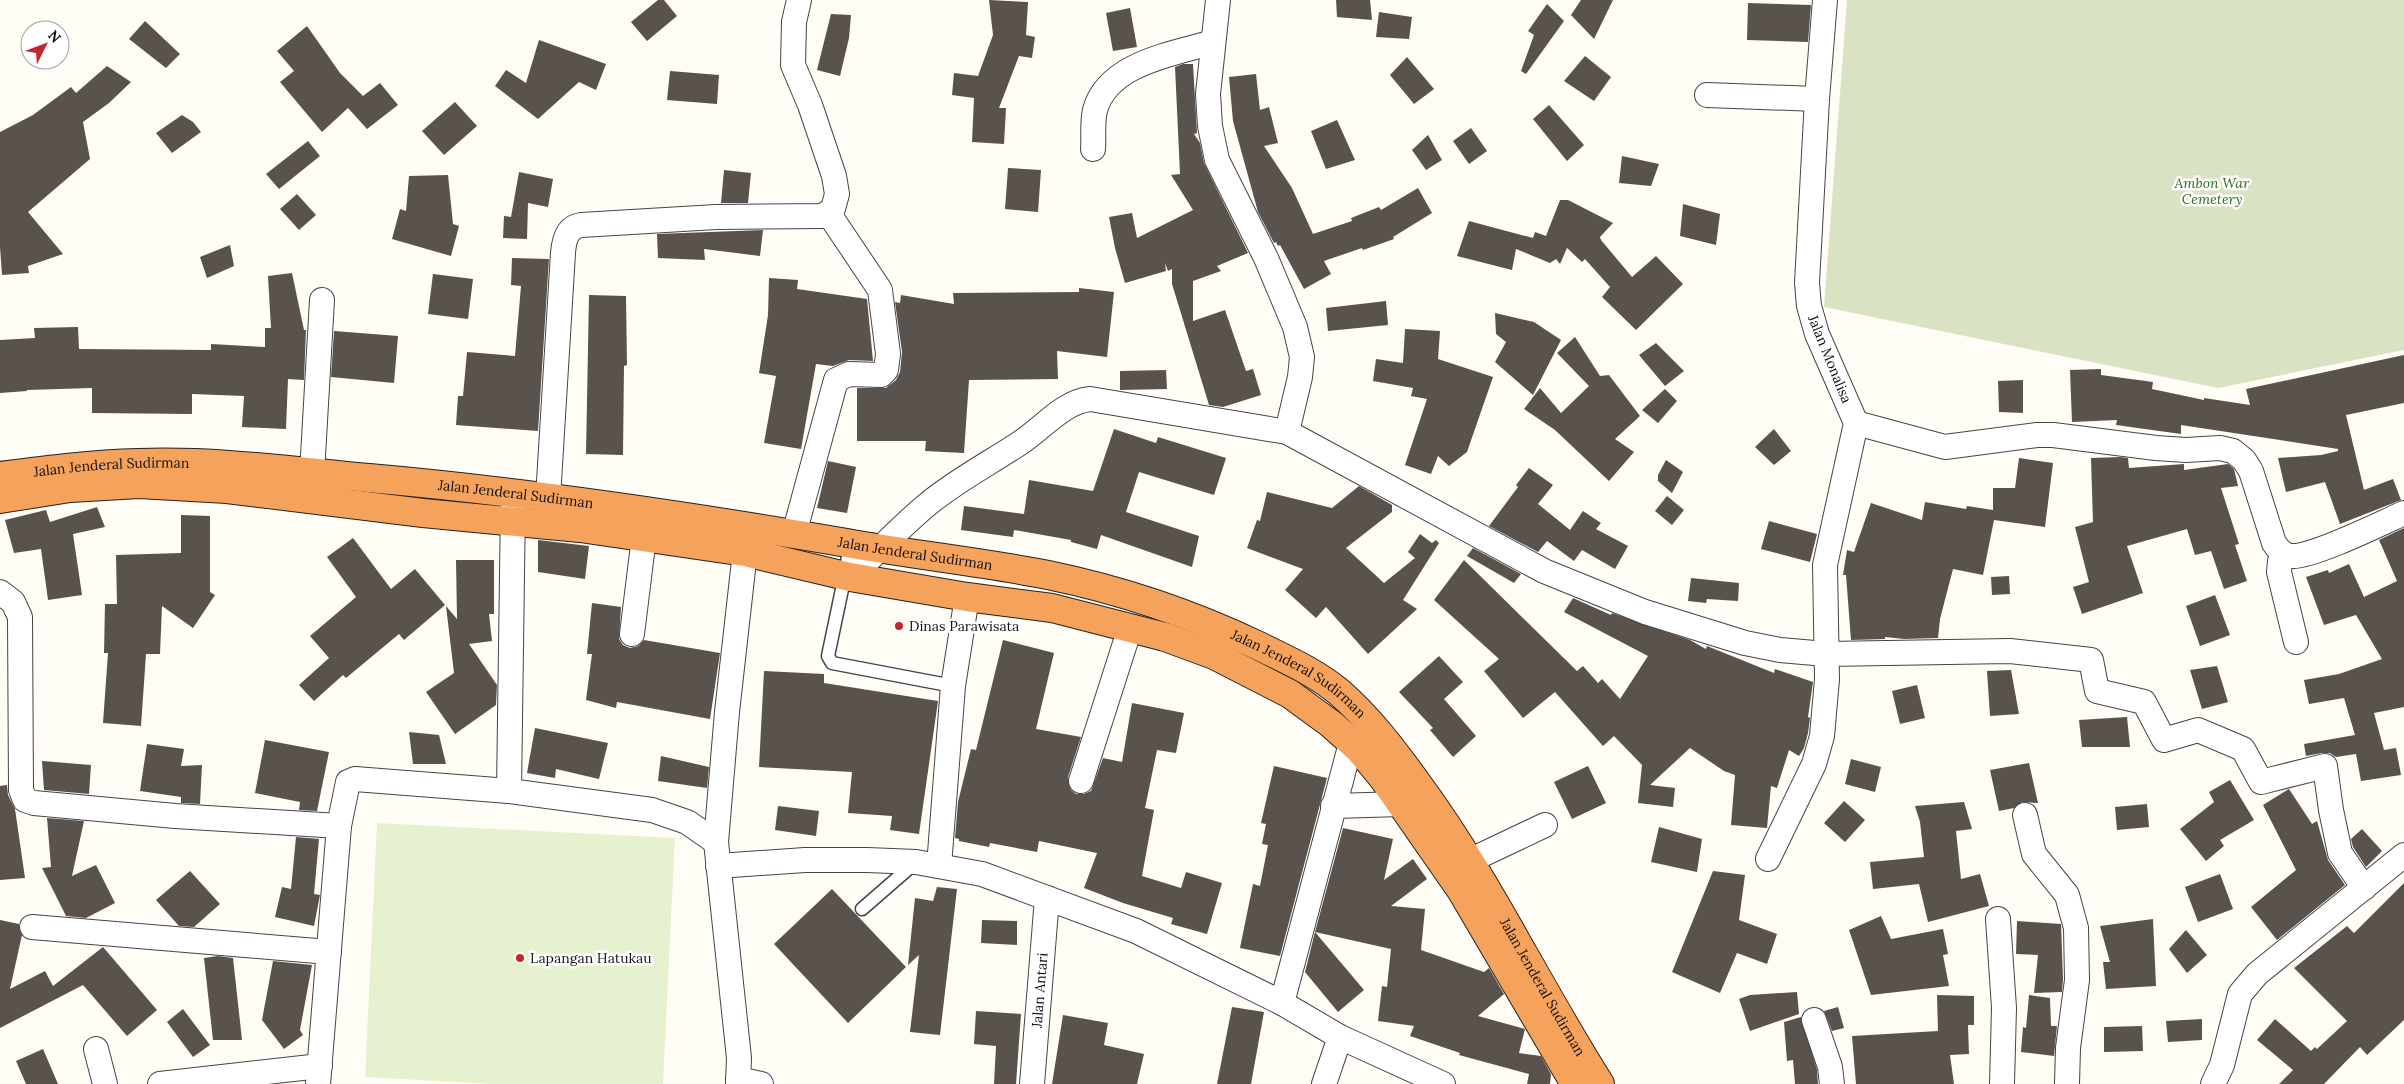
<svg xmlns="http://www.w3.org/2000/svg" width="2404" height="1084" font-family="Lora,serif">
	<rect width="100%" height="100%" fill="#fffdf5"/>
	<path fill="#d9e3c4" d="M1847 0H2404V350L2218 388 1824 307Z"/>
	<path fill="#e6f2cf" d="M377 823 675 838 663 1084H490L365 1077Z"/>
	<g fill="#5a524d">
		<path d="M658 0H664L677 16 647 41 631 22Z"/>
		<path d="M989 0 1028 2 1026 35 1035 37 1032 58 1019 56 999 108H1006L1004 144 972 142 974 98 952 95 954 73 978 76 993 35Z"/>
		<path d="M1336 0H1370L1372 20 1337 17Z"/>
		<path d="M1581 0H1613L1594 39 1571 15Z"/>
		<path d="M1748 3 1811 5 1808 42 1747 40Z"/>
		<path d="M1547 4 1564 21 1526 74 1521 71 1534 35 1528 31Z"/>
		<path d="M1130 8 1137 47 1113 51 1106 13Z"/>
		<path d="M1379 12 1412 17 1409 39 1376 37Z"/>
		<path d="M831 14 851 15 849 38 840 76 817 70Z"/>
		<path d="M145 21 180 54 166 68 129 39Z"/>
		<path d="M307 26 340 73 363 96 380 83 398 105 367 129 348 108 322 132 280 82 294 71 277 51Z"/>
		<path d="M539 40 606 64 596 90 579 82 538 119 495 86 506 70 526 83Z"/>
		<path d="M1585 56 1611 77 1594 101 1564 81Z"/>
		<path d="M1407 57 1434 89 1414 104 1390 75Z"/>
		<path d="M1183 64H1193L1197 133 1194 134 1200 143 1204 163 1248 253 1217 266 1221 271 1193 281V321L1225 310 1246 371 1253 369 1261 395 1223 407 1209 405 1172 284V269L1168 271 1165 263 1166 271 1125 283 1115 248 1109 217 1132 213 1137 238 1193 210 1171 175 1180 174 1175 67Z"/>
		<path d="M107 66 131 82 109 103 83 122 90 159 28 212 63 254 28 266 29 273 2 275 0 247V132L33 115 71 87 76 93Z"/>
		<path d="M670 71 719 75 717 104 667 100Z"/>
		<path d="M1256 74 1260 110 1269 107 1278 143 1264 146 1292 188 1313 234 1352 221 1351 218 1379 207 1381 210 1418 188 1432 213 1393 237 1394 239 1363 250 1362 248 1324 261 1331 274 1304 289 1280 245 1278 246 1276 242 1274 243 1258 212 1233 121 1229 77Z"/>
		<path d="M455 102 477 126 444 155 422 131Z"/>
		<path d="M1549 105 1584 145 1567 161 1533 119Z"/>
		<path d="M182 115 193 122 201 132 172 153 156 133Z"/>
		<path d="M1337 120 1355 160 1326 169 1311 131Z"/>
		<path d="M1471 128 1487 151 1469 164 1453 141Z"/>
		<path d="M1428 135 1442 160 1426 170 1412 150Z"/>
		<path d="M308 141 320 156 279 189 266 174Z"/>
		<path d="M1622 156 1659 164 1651 186 1619 183Z"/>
		<path d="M1008 168 1041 170 1038 212 1005 209Z"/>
		<path d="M724 170 751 173 748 203H721Z"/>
		<path d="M519 172 553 179 548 207 528 203 527 239 503 238 504 216 511 217Z"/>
		<path d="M448 175 453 224 459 226 451 256 392 239 400 209 406 211 409 176Z"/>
		<path d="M297 194 316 215 299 230 280 209Z"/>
		<path d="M1560 200H1568L1613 223 1600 237 1601 240 1632 277 1656 256 1683 284 1636 330 1602 297 1610 287 1585 259 1582 262 1567 248 1560 264 1556 259 1550 263 1516 249 1512 270 1457 256 1469 221 1533 238 1535 232 1546 236Z"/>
		<path d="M1683 204 1720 214 1716 245 1680 236Z"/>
		<path d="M763 230 760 256 704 249 705 260 658 258 657 234Z"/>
		<path d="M230 245 234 266 207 278 200 257Z"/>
		<path d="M512 258 549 259 538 431 456 425 458 396H463L467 352 515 356 521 286 511 285Z"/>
		<path d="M292 273 304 330H306L304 380 288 379 286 429 242 427 244 396 192 394V414L92 413V388L27 390V391L0 393V340L35 338 34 328 78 327 79 349 211 350V344L265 347V328H271L268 276Z"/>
		<path d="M433 274 473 279 468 319 428 314Z"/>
		<path d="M769 278 798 280 797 289 867 299 873 361 849 360 833 366 816 364 801 449 764 443 776 376 759 373 768 315Z"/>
		<path d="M1079 288 1114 292 1107 357 1057 351 1058 379 969 380 964 453 925 451 926 441H857V388H886L896 380 900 372 902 352 895 302 900 303 901 295 954 304 953 293 1079 292Z"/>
		<path d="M589 295 626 296 627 365 624 366 623 455 586 454Z"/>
		<path d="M1386 301 1388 325 1328 331 1326 308Z"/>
		<path d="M1495 313 1534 322 1561 340 1533 395 1495 362 1506 342 1496 334Z"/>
		<path d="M1405 329 1440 331 1438 359 1493 377 1467 452 1449 466 1438 456 1431 474 1405 465 1427 399 1411 396 1413 388 1373 381 1376 359 1403 363Z"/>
		<path d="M334 331 398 336 394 383 331 377Z"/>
		<path d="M1575 337 1600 376 1609 375 1640 416 1615 439 1634 452 1609 481 1555 430 1524 409 1540 388 1561 413 1589 386 1557 353Z"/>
		<path d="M1656 343 1684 371 1665 386 1639 355Z"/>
		<path d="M2404 355V403L2346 415 2364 490 2393 479 2401 500 2340 524 2325 482 2286 492 2278 458 2321 455 2338 451V449L2181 425V434L2116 425 2117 420 2072 422 2070 370 2101 369V375L2153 382 2152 389 2204 400V398L2250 405 2246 389Z"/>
		<path d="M1166 370 1167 389 1120 390V371Z"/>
		<path d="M2023 380V413L1999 412 1998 381Z"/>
		<path d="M1665 389 1677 401 1658 423 1642 410Z"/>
		<path d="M1114 429 1156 443 1158 437 1226 458 1214 495 1139 472 1126 512 1199 536 1192 567 1101 535 1097 549 1071 542V540L1014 530 1013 537 961 530 964 506 1024 514 1029 480 1093 491Z"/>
		<path d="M1774 429 1791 451 1774 465 1755 447Z"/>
		<path d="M2120 457 2128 458 2129 468 2184 464V470L2228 464 2234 469 2238 486 2221 488 2239 544 2235 545 2247 581 2224 589 2211 551 2195 555 2187 529 2127 546 2143 593 2082 614 2073 587 2089 582 2075 527 2093 522 2091 458Z"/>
		<path d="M2019 458 2053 463 2045 527 1994 520 1983 575 1953 569 1940 619 1938 638 1904 639 1885 637V639L1851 640 1846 575H1843L1847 550 1854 552 1871 503 1922 520 1925 502 1966 509 1967 506 1993 510V488H2015Z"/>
		<path d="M1666 460 1683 472 1672 493 1658 481V475Z"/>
		<path d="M828 461 856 467 847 513 817 508Z"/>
		<path d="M1529 468 1553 485 1538 504 1570 530 1583 511 1601 523 1596 529 1628 546 1615 569 1582 550 1574 561 1547 541 1538 552 1489 526 1518 487 1516 485Z"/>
		<path d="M1359 486 1392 505V512L1346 548 1384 583 1415 558 1408 552 1420 534 1432 543 1436 540 1439 543 1403 600 1417 609 1368 654 1326 607 1316 618 1285 590 1303 569 1247 548 1257 520 1260 521 1267 492 1332 508Z"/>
		<path d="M1667 496 1684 510 1672 525 1655 511Z"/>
		<path d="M97 507 105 527 73 534 82 595 48 600 41 549 14 553 5 520 46 510 50 522Z"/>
		<path d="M181 515 210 516V592L215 595 193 628 162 606 160 654H146L141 726 103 723 108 653H104L105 604H117L116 555 181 553Z"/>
		<path d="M1769 521 1817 534 1810 562 1761 549Z"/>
		<path d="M2404 528V707L2374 713 2384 750 2396 748 2401 775 2361 781 2356 754 2336 757 2330 753H2322L2306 756 2304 744 2355 735 2344 698 2309 704 2304 680 2339 674 2382 659 2356 615 2324 625 2306 577 2328 570 2329 573 2349 564 2364 597 2397 581 2379 540Z"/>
		<path d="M353 538 391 589 415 569 445 605 404 640 399 634 346 678 343 675 314 701 299 685 329 658 310 636 356 597 327 557Z"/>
		<path d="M538 540 589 546 585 579 538 572Z"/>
		<path d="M1473 548 1521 574 1514 583 1467 556Z"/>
		<path d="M456 560H494V614H489L492 641 469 644 497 685 496 705 455 734 426 692 454 673 446 606 457 619Z"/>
		<path d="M1464 560 1577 671 1583 666 1598 683 1602 679 1620 699 1648 656 1564 612 1573 598 1611 615 1612 613 1690 640 1706 649 1707 646 1774 673 1775 669 1813 682 1808 717 1810 718 1808 733 1804 748 1799 756 1789 750 1777 788 1771 786 1767 828 1731 825 1735 775 1724 771 1690 748 1650 785 1675 788 1673 807 1638 803 1642 765 1614 736 1603 746 1555 692 1523 718 1484 671 1499 659 1434 600Z"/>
		<path d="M2009 576 2010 594 1992 595 1991 577Z"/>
		<path d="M1691 578 1739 583 1738 601 1707 599 1706 603 1688 601Z"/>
		<path d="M2215 595 2230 635 2200 646 2186 606Z"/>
		<path d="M592 603 621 607 619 639 623 645 630 648 638 646 644 640 720 653 710 719 617 702 616 708 586 700 592 654H587Z"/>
		<path d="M1003 640 1054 653 1036 729 1081 737 1068 777 1071 790 1076 794H1084L1091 791 1103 758 1122 762 1132 703 1184 713 1176 753 1157 750 1145 808 1154 810 1142 876 1181 888 1186 872 1222 883 1207 934 1171 924 1173 918 1123 903 1084 888 1097 853 1039 841 1037 852 990 843 989 847 959 841V839L955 838 958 802 971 749 976 750Z"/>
		<path d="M1439 656 1463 682 1444 699 1476 736 1453 757 1430 730 1433 728 1399 692Z"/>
		<path d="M2217 666 2228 702 2202 709 2190 670Z"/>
		<path d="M2011 670 2019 714 1990 716 1987 671Z"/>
		<path d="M764 671 824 674V683L938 701 919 834 890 830 892 816 848 813 852 772 759 767Z"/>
		<path d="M1917 685 1925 718 1900 724 1892 691Z"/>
		<path d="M2127 717 2130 747H2082L2079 720Z"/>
		<path d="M535 728 608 743 599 779 556 769 555 778 527 773Z"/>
		<path d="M409 732 439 735 446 764H413Z"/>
		<path d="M265 740 329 752 317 811 299 810 300 802 255 793Z"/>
		<path d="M147 744 184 749 181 766 202 765 200 804 181 803V797L140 791Z"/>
		<path d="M661 756 709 767 707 788 658 781Z"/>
		<path d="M1851 759 1881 767 1875 792 1845 784Z"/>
		<path d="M42 761 91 765 89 794 44 790Z"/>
		<path d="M2029 763 2038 803 2022 802 2014 808 1999 811 1990 770Z"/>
		<path d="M1274 766 1327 778 1280 956 1240 948 1253 884 1260 886 1268 845 1262 844 1266 824 1261 823Z"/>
		<path d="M1588 766 1606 803 1572 819 1554 782Z"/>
		<path d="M2230 780 2254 820 2220 840 2224 846 2206 861 2180 829 2214 802 2209 792Z"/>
		<path d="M7 785 8 795 15 809 25 878 0 880V786Z"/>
		<path d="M2289 789 2312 824 2317 821 2328 860 2345 885 2277 940 2251 907 2296 870 2263 805Z"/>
		<path d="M1844 801 1865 820 1845 842 1824 823Z"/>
		<path d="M1964 802 1972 829 1956 831 1961 879 1980 874 1989 906 1928 922 1919 884 1873 889 1870 862 1924 857 1920 822 1915 806Z"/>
		<path d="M2147 804 2149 827 2117 830 2115 807Z"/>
		<path d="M778 806 819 811 816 836 775 830Z"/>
		<path d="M47 818 84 821 72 876 96 865 115 903 86 918 66 916 42 868 51 867Z"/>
		<path d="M1659 827 1702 839 1697 872 1651 862Z"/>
		<path d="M1343 828 1393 839 1384 880 1413 859 1427 879 1391 906 1425 909 1421 950 1484 972 1489 968 1504 994 1478 1016 1525 1029 1519 1053 1541 1056 1551 1074 1550 1084H1527L1529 1074 1459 1055 1460 1053 1410 1036 1414 1026 1378 1021 1382 986 1387 987 1391 949 1315 932Z"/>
		<path d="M2362 829 2382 851 2366 867 2353 847 2351 839Z"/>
		<path d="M296 837 319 839 314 894 320 895 314 926 275 917 282 887 291 889Z"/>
		<path d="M190 871 220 904 194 927 179 926 156 900Z"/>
		<path d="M1713 871 1745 875 1739 920 1777 934 1767 964 1737 953 1720 993 1672 972Z"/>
		<path d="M2220 874 2233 909 2198 922 2185 887Z"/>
		<path d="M2404 883V1020L2367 1055 2360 1047 2324 1084H2279L2293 1070 2257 1040 2275 1019 2311 1051 2315 1047 2317 1049 2347 1021 2294 968 2347 926 2354 933Z"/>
		<path d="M937 887 957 889 940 1035 910 1032 919 955 908 965 915 898 933 901Z"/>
		<path d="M832 889 906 967 848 1023 774 944Z"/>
		<path d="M1881 916 1891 939 1943 929 1948 954 1943 955 1949 986 1871 995 1849 930Z"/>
		<path d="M2153 919 2156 986 2106 989 2103 962H2110L2100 926Z"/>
		<path d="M0 920 19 924 22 935 10 989 45 971 53 986 103 947 157 1010 127 1036 83 985 0 1028Z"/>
		<path d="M982 920 1017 921V945L981 943Z"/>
		<path d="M2017 921 2061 924 2063 979 2062 992 2034 993 2038 955 2016 954Z"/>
		<path d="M2186 930 2207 955 2187 973 2169 949Z"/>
		<path d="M1315 932 1364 990 1338 1012 1305 972Z"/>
		<path d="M218 956 233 958 242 1040H213L204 958Z"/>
		<path d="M273 961 312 965 300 1030 303 1035 284 1049 262 1020Z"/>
		<path d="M1797 992 1799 1014 1750 1031 1739 999 1750 995Z"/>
		<path d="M1937 995 1974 996V1025H1968L1969 1054 1950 1055 1954 1084H1856L1852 1036 1938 1031Z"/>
		<path d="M2029 995 2050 998 2051 1026H2057L2054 1056 2021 1052 2023 1027 2026 1028Z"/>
		<path d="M1232 1007 1264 1012 1251 1084H1217Z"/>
		<path d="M1838 1007 1844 1028 1832 1031 1824 1011Z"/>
		<path d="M183 1009 210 1045 193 1057 167 1022Z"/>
		<path d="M976 1011 1021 1014 1016 1084H994L996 1046 974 1044Z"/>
		<path d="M1063 1015 1108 1023 1104 1045 1144 1054 1137 1084H1052Z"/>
		<path d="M1801 1017 1817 1070 1818 1084H1795L1793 1060 1787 1061 1784 1022Z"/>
		<path d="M2202 1019V1040L2168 1042 2166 1021Z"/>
		<path d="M2142 1026 2143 1051 2104 1052V1027Z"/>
		<path d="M43 1049 58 1084H26L16 1061Z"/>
	</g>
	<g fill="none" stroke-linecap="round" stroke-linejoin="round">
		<defs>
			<g id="lane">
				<path d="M850 544 845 575 828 656 832 663 953 686"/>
				<path d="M862 909 916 862"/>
			</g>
			<g id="street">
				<path d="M1218 0 1208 94 1210 126 1217 160 1266 258 1295 327 1302 357 1300 377 1287 432"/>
				<path d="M1707 95 1817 99"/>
				<path d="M1093 149C1094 137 1092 122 1095 110 1108 63 1173 54 1213 42"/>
				<path d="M1856 423 1945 447 2037 435H2053L2156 448 2186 450 2220 448 2233 451 2244 460 2251 471 2274 543C2278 549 2283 556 2292 556 2313 557 2382 523 2404 513"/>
				<path d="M312 473 322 300"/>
				<path d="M548 498 563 253C564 240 567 227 581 225L716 217 823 216 833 209 837 194 834 176 810 105 793 65 794 22 799 0"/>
				<path d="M794 534 836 380 849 374 881 375 886 370 888 354 880 290 829 214"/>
				<path d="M2284 554 2280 561 2279 572 2296 642"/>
				<path d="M850 577C877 553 901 526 928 504 957 480 990 463 1020 443 1043 428 1063 402 1090 399L1287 432 1544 571 1645 612 1745 643 1780 650 1826 654 2010 651 2091 660 2097 691 2144 702 2164 740 2198 730 2243 749 2261 782 2325 766 2331 810 2340 853 2364 888"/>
				<path d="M0 592 13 602 20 617 21 790 25 800 34 803 175 816 339 826"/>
				<path d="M632 634 644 537"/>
				<path d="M1081 781 1130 628"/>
				<path d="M509 791 513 503"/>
				<path d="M1333 806 1402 804"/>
				<path d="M2025 815 2034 854 2067 895 2076 928 2077 980 2068 1048 2067 1084"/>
				<path d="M1768 859 1814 764 1822 736 1827 679 1825 565 1856 423 1817 334 1809 306 1807 283 1817 99 1825 0"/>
				<path d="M1469 861 1545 825"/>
				<path d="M718 866 805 860H867L916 862 982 874 1136 931 1282 1003 1340 1037 1443 1084"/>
				<path d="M939 866 953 686 967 597"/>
				<path d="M1998 919 2004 1008 2002 1084"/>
				<path d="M32 927 329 952"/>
				<path d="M1282 1003 1351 743"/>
				<path d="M1814 1020 1830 1067 1832 1084"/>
				<path d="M96 1049 105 1084"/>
				<path d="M738 1079 761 1084"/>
				<path d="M160 1084 320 1066"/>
				<path d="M318 1084 339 826 348 782 355 779 509 791 652 810 687 822 716 842"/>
				<path d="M738 1084 739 1058 716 842 727 712 745 552"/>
				<path id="s1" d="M1032 1084 1047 898"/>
				<path d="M1324 1084 1340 1037"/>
				<path d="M2213 1084 2222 1065 2240 994 2257 974 2404 855"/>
			</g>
			<g id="highway">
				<path id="s2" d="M0 476C46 470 92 464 138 463 215 460 293 471 369 478 529 492 689 516 847 543 914 555 982 562 1048 575 1121 590 1192 614 1259 646 1287 660 1315 672 1339 692 1369 718 1394 751 1417 783 1487 878 1537 985 1600 1084"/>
				<path d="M0 499 70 488 139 484 227 489 423 513 580 528 745 552 850 577 967 597 1052 608 1165 637 1214 655 1290 694 1331 724 1359 749 1383 778 1461 890 1575 1084"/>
			</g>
		</defs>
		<use href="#lane" stroke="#444" stroke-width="15"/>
		<use href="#street" stroke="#444" stroke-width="26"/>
		<use href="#highway" stroke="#222" stroke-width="30"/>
		<use href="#lane" stroke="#fff" stroke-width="12"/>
		<use href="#street" stroke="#fff" stroke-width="24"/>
		<use href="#highway" stroke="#f5a25d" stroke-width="28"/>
	</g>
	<g fill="#c4262e" stroke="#fff" stroke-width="2">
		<circle cx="899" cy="626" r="5"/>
		<circle cx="520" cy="958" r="5"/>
	</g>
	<g text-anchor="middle" stroke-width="5" stroke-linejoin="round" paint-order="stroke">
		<g font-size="14" font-style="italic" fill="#2f6b1f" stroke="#fff">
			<text x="2212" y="188">Ambon War<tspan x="2212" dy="16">Cemetery</tspan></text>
		</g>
		<g font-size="14" fill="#111" stroke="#fff">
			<text transform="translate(1830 359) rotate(68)" y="5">Jalan Monalisa</text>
			<text dy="5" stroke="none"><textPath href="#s2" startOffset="112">Jalan Jenderal Sudirman</textPath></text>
			<text dy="5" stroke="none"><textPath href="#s2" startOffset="518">Jalan Jenderal Sudirman</textPath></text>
			<text dy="5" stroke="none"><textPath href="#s2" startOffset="922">Jalan Jenderal Sudirman</textPath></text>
			<text dy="5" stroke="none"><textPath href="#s2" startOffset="1328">Jalan Jenderal Sudirman</textPath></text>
			<text dy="5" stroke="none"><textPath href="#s2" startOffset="1732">Jalan Jenderal Sudirman</textPath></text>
			<text dy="5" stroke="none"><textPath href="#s1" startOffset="94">Jalan Antari</textPath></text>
		</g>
		<g font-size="14" fill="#111" stroke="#fff" text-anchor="start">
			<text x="909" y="631">Dinas Parawisata</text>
			<text x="530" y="963">Lapangan Hatukau</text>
		</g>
	</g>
	<g transform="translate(45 45) rotate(48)"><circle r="24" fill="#ffffff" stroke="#a0a0a0"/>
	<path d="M0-4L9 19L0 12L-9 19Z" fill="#c4262e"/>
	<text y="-8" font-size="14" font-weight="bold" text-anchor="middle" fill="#111111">N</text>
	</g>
</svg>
